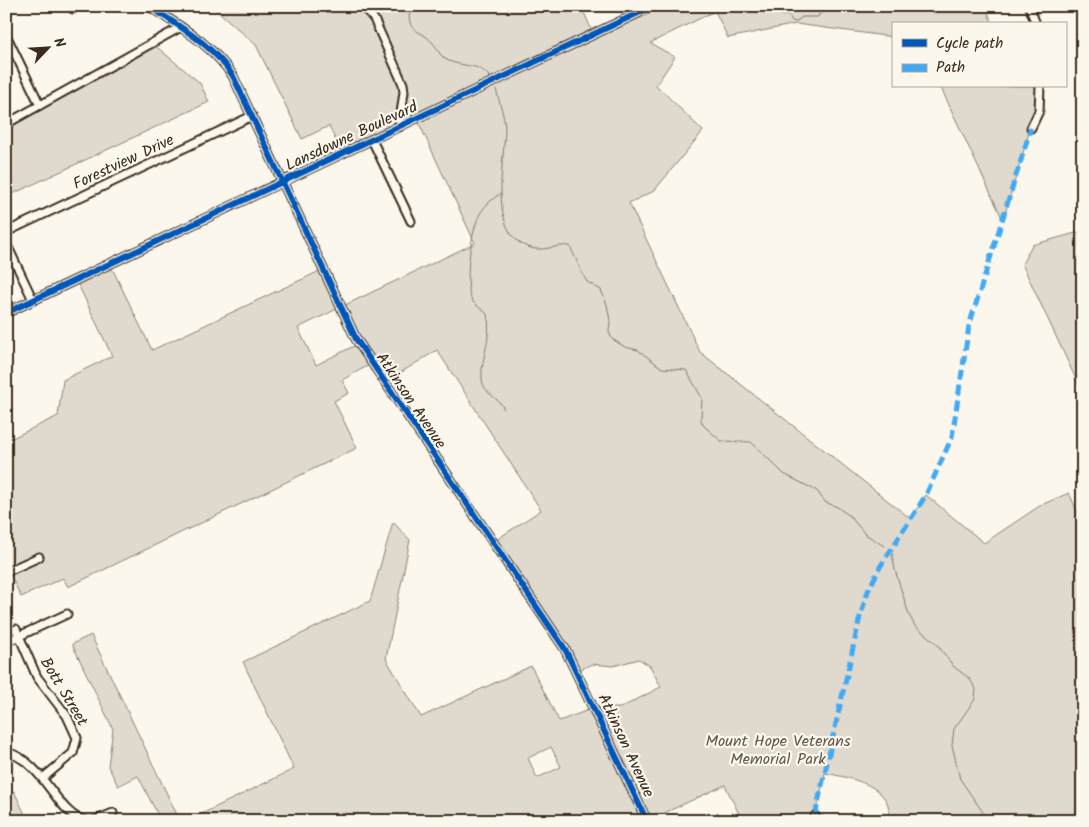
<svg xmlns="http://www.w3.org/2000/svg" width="1089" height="827" font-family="Kalam,sans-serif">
	<rect width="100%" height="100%" fill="#fbf7ec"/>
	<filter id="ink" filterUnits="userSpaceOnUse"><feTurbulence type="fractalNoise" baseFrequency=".02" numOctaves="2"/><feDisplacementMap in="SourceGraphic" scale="10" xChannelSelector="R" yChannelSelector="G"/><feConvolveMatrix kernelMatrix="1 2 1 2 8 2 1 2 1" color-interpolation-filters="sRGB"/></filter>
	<g filter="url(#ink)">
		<g fill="#dfd9ce" stroke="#8d8276" fill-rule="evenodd">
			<path d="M212 6H581L594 35 634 15 629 6H985L993 24H893V37L796 24 728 38 715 11 650 43 675 57 656 85 703 131 654 191 629 203 700 352 911 519 926 495 984 543 1041 505 1069 493 1083 524V821H889C895 785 850 778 825 773L816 813 825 817 828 821H736L741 818 725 785 647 821H187L294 769 243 662 370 601 393 522 410 540 386 659 421 717 531 666 559 721 594 708H620L661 687 650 666 639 659 613 666 592 664 577 671 493 542 541 510 437 350 384 383 371 364 342 380 349 393 334 401 357 448 68 587 63 578 21 597 6 566V441L58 416 63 380 112 356 76 280 110 264 152 350 324 269 341 307 475 243 417 119 342 154 329 126 302 139 256 45ZM341 307 358 344 316 365 298 328ZM551 747 561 767 537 778 528 758Z"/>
			<path d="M152 43 200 83 209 102 6 197V124Z"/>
			<path d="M940 86H1041L1039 111 1029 133 1003 220Z"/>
			<path d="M1083 231V394L1022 264 1032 245Z"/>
			<path d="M91 635 180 821H161L138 776 118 786 108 766 113 729 72 644Z"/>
			<path d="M14 791 28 821H6V795Z"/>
		</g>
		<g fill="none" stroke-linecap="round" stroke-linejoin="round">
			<g stroke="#85796d" stroke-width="1">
				<path d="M410 6C406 35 418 27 432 42 438 48 439 56 447 60 463 68 478 62 490 77"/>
				<path d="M750 6 755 11 789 16 792 21 796 22 802 17H818L819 14 837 8 843 10 845 6"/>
				<path d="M496 89C499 102 505 117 505 130 504 163 488 233 528 247 543 253 555 244 570 246L583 275 587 282 601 290 607 305 610 320 609 332 612 339 625 347 638 350 662 368 686 370 702 398 701 420 703 425 721 441 751 442 784 474 817 491 825 502 837 507 850 516 865 534 884 546"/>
				<path d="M501 193C493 199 486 204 481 212 471 228 464 281 471 298 474 306 482 308 487 314 493 339 480 358 482 379 483 394 499 397 504 409"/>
				<path d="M892 553 895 570 909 615 915 626 936 643 954 667 969 678 976 689 975 699 954 729 952 745 960 779 989 821"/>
			</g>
			<defs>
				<g id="minor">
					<path d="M149 6C180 27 212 44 233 76L356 339 565 649 647 821"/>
					<path d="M363 6 374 19 403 84 404 92 399 127"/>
					<path d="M1029 6 1036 24"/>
					<path d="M73 9 75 6"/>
					<path d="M6 35 40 105"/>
					<path d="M6 124 181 27"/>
					<path d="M1031 128 1039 111 1040 86"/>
					<path d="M372 140 411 221"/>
					<path d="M6 232 252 116"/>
					<path d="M6 243 33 300"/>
					<path d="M6 313 653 6"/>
					<path d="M6 572 39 557"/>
					<path d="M16 629 37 677 67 716 77 738 73 753 43 778"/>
					<path d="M6 642 67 614"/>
					<path d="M6 752C45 761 57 817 87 821"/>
					<path d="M93 821 113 813"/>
					<path d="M814 821 815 816"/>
				</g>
			</defs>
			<use href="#minor" stroke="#3b2a1e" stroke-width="11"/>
			<use href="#minor" stroke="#fbf7ec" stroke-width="7"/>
			<path stroke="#3fa9f5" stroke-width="5" stroke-dasharray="10 5" stroke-linecap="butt" d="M815 816 860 617 868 591 880 567 926 495 952 437 969 326 1031 128"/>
			<defs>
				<g id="cycleway">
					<path d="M149 6C180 27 212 44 233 76L356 339 565 649 647 821"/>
					<path d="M6 313 653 6"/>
				</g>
			</defs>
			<use href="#cycleway" stroke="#fbf7ec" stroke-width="9"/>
			<use href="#cycleway" stroke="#0057b8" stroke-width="6"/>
		</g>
	</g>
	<g text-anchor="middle" stroke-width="4.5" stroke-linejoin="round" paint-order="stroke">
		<g font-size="16" fill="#3b2a1e" stroke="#fbf7ec">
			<text transform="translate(351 135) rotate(-25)" y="6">Lansdowne Boulevard</text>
			<text transform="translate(123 161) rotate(-25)" y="6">Forestview Drive</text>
			<text transform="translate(412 400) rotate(56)" y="6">Atkinson Avenue</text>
			<text transform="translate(65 691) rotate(59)" y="6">Bott Street</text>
			<text transform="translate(627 745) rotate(65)" y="6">Atkinson Avenue</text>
		</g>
		<g font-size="16" fill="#64564a" stroke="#fbf7ec">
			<text x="778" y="746">Mount Hope Veterans<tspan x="778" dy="18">Memorial Park</tspan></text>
		</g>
	</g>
	<rect width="1089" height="827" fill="none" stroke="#fbf7ec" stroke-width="25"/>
	<rect x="12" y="12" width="1064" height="802" fill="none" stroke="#3b2a1e" stroke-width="2" filter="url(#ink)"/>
	<rect x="892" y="22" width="175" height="65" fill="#fbf7ec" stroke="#aea59a"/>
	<rect x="902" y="39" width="25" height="8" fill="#0057b8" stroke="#aea59a"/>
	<text x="936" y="48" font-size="15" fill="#3b2a1e">Cycle path</text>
	<rect x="902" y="64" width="25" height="8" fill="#3fa9f5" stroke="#aea59a"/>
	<text x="936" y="72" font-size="15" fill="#3b2a1e">Path</text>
	<g transform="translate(48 48) rotate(65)" stroke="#fbf7ec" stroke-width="4" paint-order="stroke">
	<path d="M0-4L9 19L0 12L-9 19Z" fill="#3b2a1e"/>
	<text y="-8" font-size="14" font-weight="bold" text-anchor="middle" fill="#3b2a1e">N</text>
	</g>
</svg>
